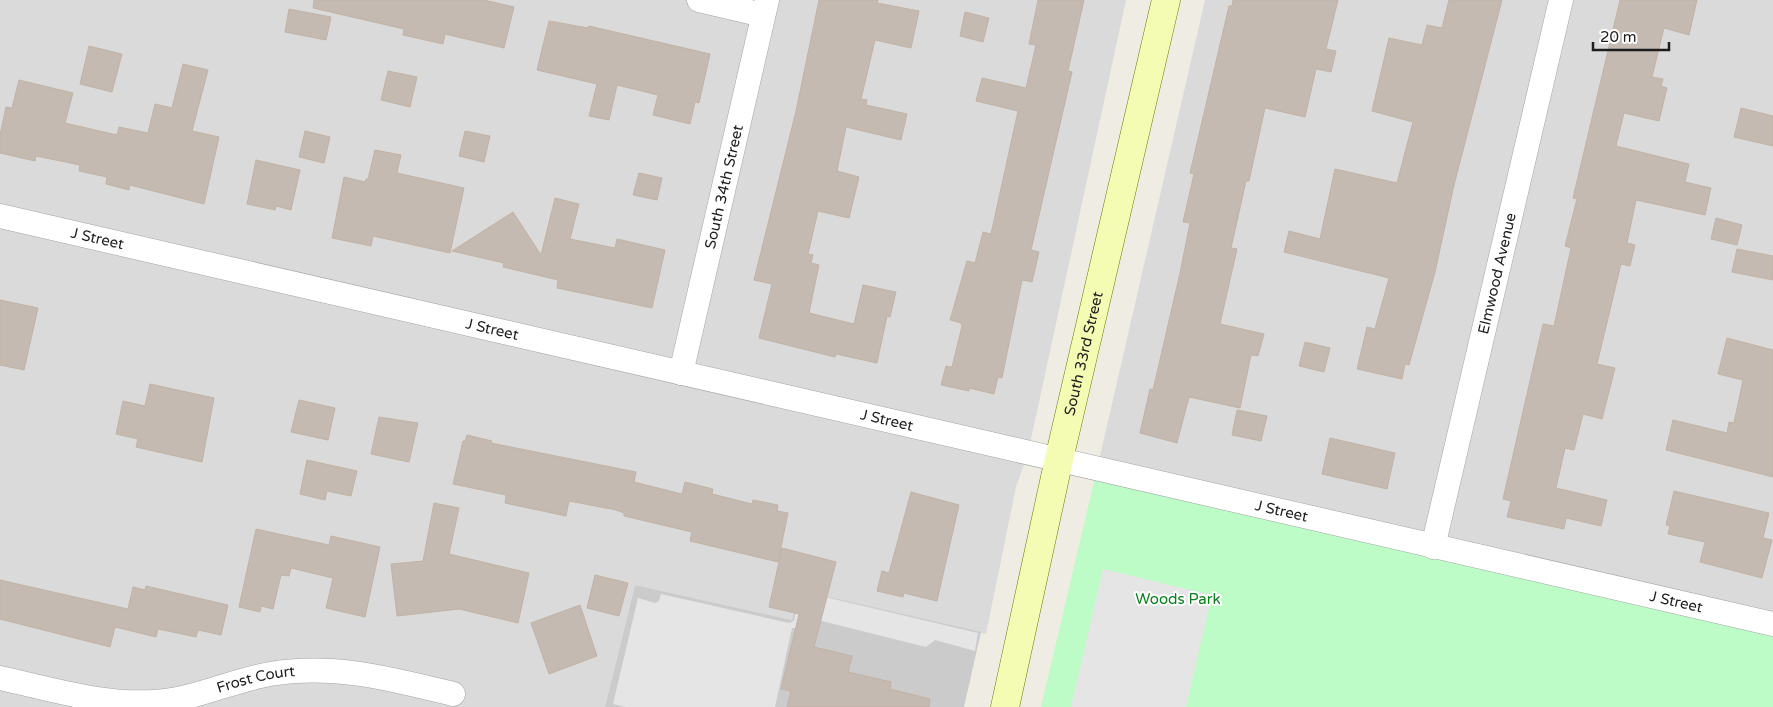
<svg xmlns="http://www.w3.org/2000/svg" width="1773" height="707" font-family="'Varela Round',sans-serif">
	<rect width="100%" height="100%" fill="#efece3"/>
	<g fill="#dbdada">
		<path d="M0 0H1126L1028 453 1016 487 986 634 799 590 792 620 635 585 605 707H0Z"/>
		<path d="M1205 0H1773V624L1097 469Z"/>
	</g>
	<path fill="#cbcbcb" d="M635 585 792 620 799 590 981 632 964 707H605Z"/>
	<path fill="#bdfcc6" d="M1097 469 1773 624V707H1041Z"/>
	<g fill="#e5e5e5">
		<path d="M1103 569 1212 595 1186 707H1071Z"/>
		<path d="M808 593 978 633 975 651 935 640 926 647 802 616 798 628H792L775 707H626L613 704 638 598 655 603 659 601 661 594 789 623 794 621 799 598Z"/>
	</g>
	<g fill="#c4bab2" stroke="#c1b3a4">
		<path d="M314 0H484L514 7 504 48 445 34 443 44 403 35 404 29 313 8Z"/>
		<path d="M819 0H878L877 3 919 11 911 48 875 40 861 99 867 100 866 105 907 114 901 140 846 127 837 171 859 177 849 218 818 211 808 254 813 255 811 263 819 265 809 313 854 324 863 285 896 292 890 317 887 316 877 363 836 354 835 357 759 338 772 284 754 280 796 111Z"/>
		<path d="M1038 0H1084L1068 71 1072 72 1031 250 1039 252 1032 282 1022 280 1002 378 998 377 994 394 969 388V391L941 385 946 366 952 367 962 326 961 323 950 320 967 261 975 263 983 232 991 234 1018 111 976 101 982 78 1026 88 1036 45 1029 44Z"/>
		<path d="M1233 0H1338L1326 49 1336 51 1331 72 1316 69 1305 117 1265 108 1249 181H1246L1231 248 1237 249 1220 324 1264 334 1258 356 1251 355 1240 408 1189 397 1177 443 1140 433 1150 389 1153 390 1180 273 1190 223 1183 222 1194 174 1190 173 1229 6H1232Z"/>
		<path d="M1449 0H1502L1454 185 1435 272 1409 365 1405 364 1402 379 1357 369 1367 327 1375 329 1389 278 1284 252 1289 231 1320 239 1335 169 1397 183 1413 122 1372 111 1389 38 1422 45 1427 25 1442 28Z"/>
		<path d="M1620 0H1697L1689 35 1664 28 1652 77 1663 79 1661 86 1667 88 1659 121 1624 113 1616 146 1689 164 1685 182 1711 188 1705 215 1636 200 1627 243 1635 245 1630 266 1621 264 1597 364 1615 368 1602 419 1583 414 1574 450 1565 448 1556 488 1607 500 1601 526 1566 518 1564 529 1507 517 1511 501 1503 499 1543 324 1554 326 1571 248 1565 246 1577 199 1573 198Z"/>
		<path d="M289 9 331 17 326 40 285 32Z"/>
		<path d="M965 12 989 18 983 42 960 36Z"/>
		<path d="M549 21 588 28 589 26 710 54 699 103 695 102 690 124 653 115 658 95 617 85 609 120 589 116 597 84 537 70Z"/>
		<path d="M89 46 122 54 112 92 80 84Z"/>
		<path d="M183 64 208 70 192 131 219 137 204 204 130 185 129 190 106 184 107 177 79 171 80 165 36 156 35 161 0 153V135L6 107 12 108 19 80 73 93 65 123 117 135 119 127 148 133 155 104 172 108Z"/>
		<path d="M388 71 417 77 410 107 381 100Z"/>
		<path d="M1741 108 1773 116V146L1734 137Z"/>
		<path d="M305 131 330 137 324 163 299 157Z"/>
		<path d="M465 131 490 136 484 162 459 156Z"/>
		<path d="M375 150 401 155 397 173 464 188 450 253 373 236 371 246 332 238 344 177 365 182 366 179H368Z"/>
		<path d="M256 160 300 170 291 210 276 206 275 210 247 204Z"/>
		<path d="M639 173 662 178 657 200 633 195Z"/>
		<path d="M555 198 579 204 570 239 615 248 617 239 665 250 652 308 557 288 558 280 503 267 504 263 452 251 513 212 541 255Z"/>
		<path d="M1716 218 1742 225 1737 245 1711 239Z"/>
		<path d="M1737 249 1773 256V280L1732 272Z"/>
		<path d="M0 300 38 308 24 370 0 365Z"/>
		<path d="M1727 338 1773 350V477L1666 450 1673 420 1727 433 1729 422 1734 423 1743 380 1718 374Z"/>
		<path d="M1305 342 1330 348 1324 372 1299 366Z"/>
		<path d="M150 384 214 398 202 462 136 447 138 439 116 434 123 401 145 406Z"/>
		<path d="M299 400 335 408 328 440 291 432Z"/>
		<path d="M1237 410 1267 416 1261 441 1232 435Z"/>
		<path d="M379 417 418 423 409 462 371 454Z"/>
		<path d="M467 435 492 441 491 443 636 472 634 482 682 494 685 482 713 489 712 494 752 504 753 500 778 505 777 511 788 513 778 562 690 541 692 532 624 516V513L616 510 569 501 566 516 505 503 506 495 453 484 463 441H465Z"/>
		<path d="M1330 438 1395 453 1387 489 1322 474Z"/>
		<path d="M307 460 357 471 351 496 327 491 325 500 300 494Z"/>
		<path d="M1674 491 1769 513 1763 538 1772 540 1762 578 1700 562 1705 542 1668 534 1670 526 1666 525Z"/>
		<path d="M911 492 959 505 937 601 904 593 903 597 877 591 882 571 889 573Z"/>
		<path d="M434 503 459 508 449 554 529 573 518 623 459 609 397 616 391 564 423 561Z"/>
		<path d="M256 529 329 545 331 536 380 547 365 617 326 608 333 578 291 568 289 576 281 575 273 609 261 606 260 612 239 607Z"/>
		<path d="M782 548 836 562 814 647 852 656 848 672 891 682 890 689 930 699 929 707H787L791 691 781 689 799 614 769 607Z"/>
		<path d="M595 575 628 583 619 616 587 608Z"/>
		<path d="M0 580 128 609 133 587 145 590 146 586 228 605 221 635 198 630 196 637 158 629 156 637 115 627 110 647 0 619Z"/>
		<path d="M580 605 597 656 549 674 531 623Z"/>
	</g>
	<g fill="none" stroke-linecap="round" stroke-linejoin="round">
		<defs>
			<g id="minor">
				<path d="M699 0 763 15"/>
				<path id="s1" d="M0 216 1773 624"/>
				<path id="s2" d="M681 373 767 0"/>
				<path id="s3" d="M1433 547 1561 0"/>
				<path id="s4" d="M0 678C50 689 101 705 153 702 194 700 230 681 270 674 333 663 392 679 453 694"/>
			</g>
			<g id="secondary">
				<path id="s5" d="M1005 707 1059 459 1166 0"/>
			</g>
		</defs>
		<use href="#minor" stroke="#a4a4a4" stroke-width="25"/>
		<use href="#secondary" stroke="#657900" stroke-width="29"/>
		<use href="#minor" stroke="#fff" stroke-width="24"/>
		<use href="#secondary" stroke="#f4fcb3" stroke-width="28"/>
	</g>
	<g text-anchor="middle" stroke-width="4" stroke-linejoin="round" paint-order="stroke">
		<g font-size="15" fill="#1d1d1d" stroke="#fff">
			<text dy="5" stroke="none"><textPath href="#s2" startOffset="191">South 34th Street</textPath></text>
			<text dy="5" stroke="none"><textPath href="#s1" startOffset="100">J Street</textPath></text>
			<text dy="5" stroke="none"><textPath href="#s3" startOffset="281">Elmwood Avenue</textPath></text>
			<text dy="5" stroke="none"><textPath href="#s1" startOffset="505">J Street</textPath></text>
			<text dy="5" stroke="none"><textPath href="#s5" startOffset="362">South 33rd Street</textPath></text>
			<text dy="5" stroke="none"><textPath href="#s1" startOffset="910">J Street</textPath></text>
			<text dy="5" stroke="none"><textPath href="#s1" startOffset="1315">J Street</textPath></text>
			<text dy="5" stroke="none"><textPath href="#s1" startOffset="1720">J Street</textPath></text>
			<text dy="5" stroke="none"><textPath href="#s4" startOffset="261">Frost Court</textPath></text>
		</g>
		<g font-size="15" fill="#068018" stroke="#fff">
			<text x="1178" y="604">Woods Park</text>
		</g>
	</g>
	<path d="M1593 42v8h76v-8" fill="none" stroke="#1d1d1d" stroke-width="2.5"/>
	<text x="1600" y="42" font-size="15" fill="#1d1d1d" stroke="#ffffff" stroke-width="4" paint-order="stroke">20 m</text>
</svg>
